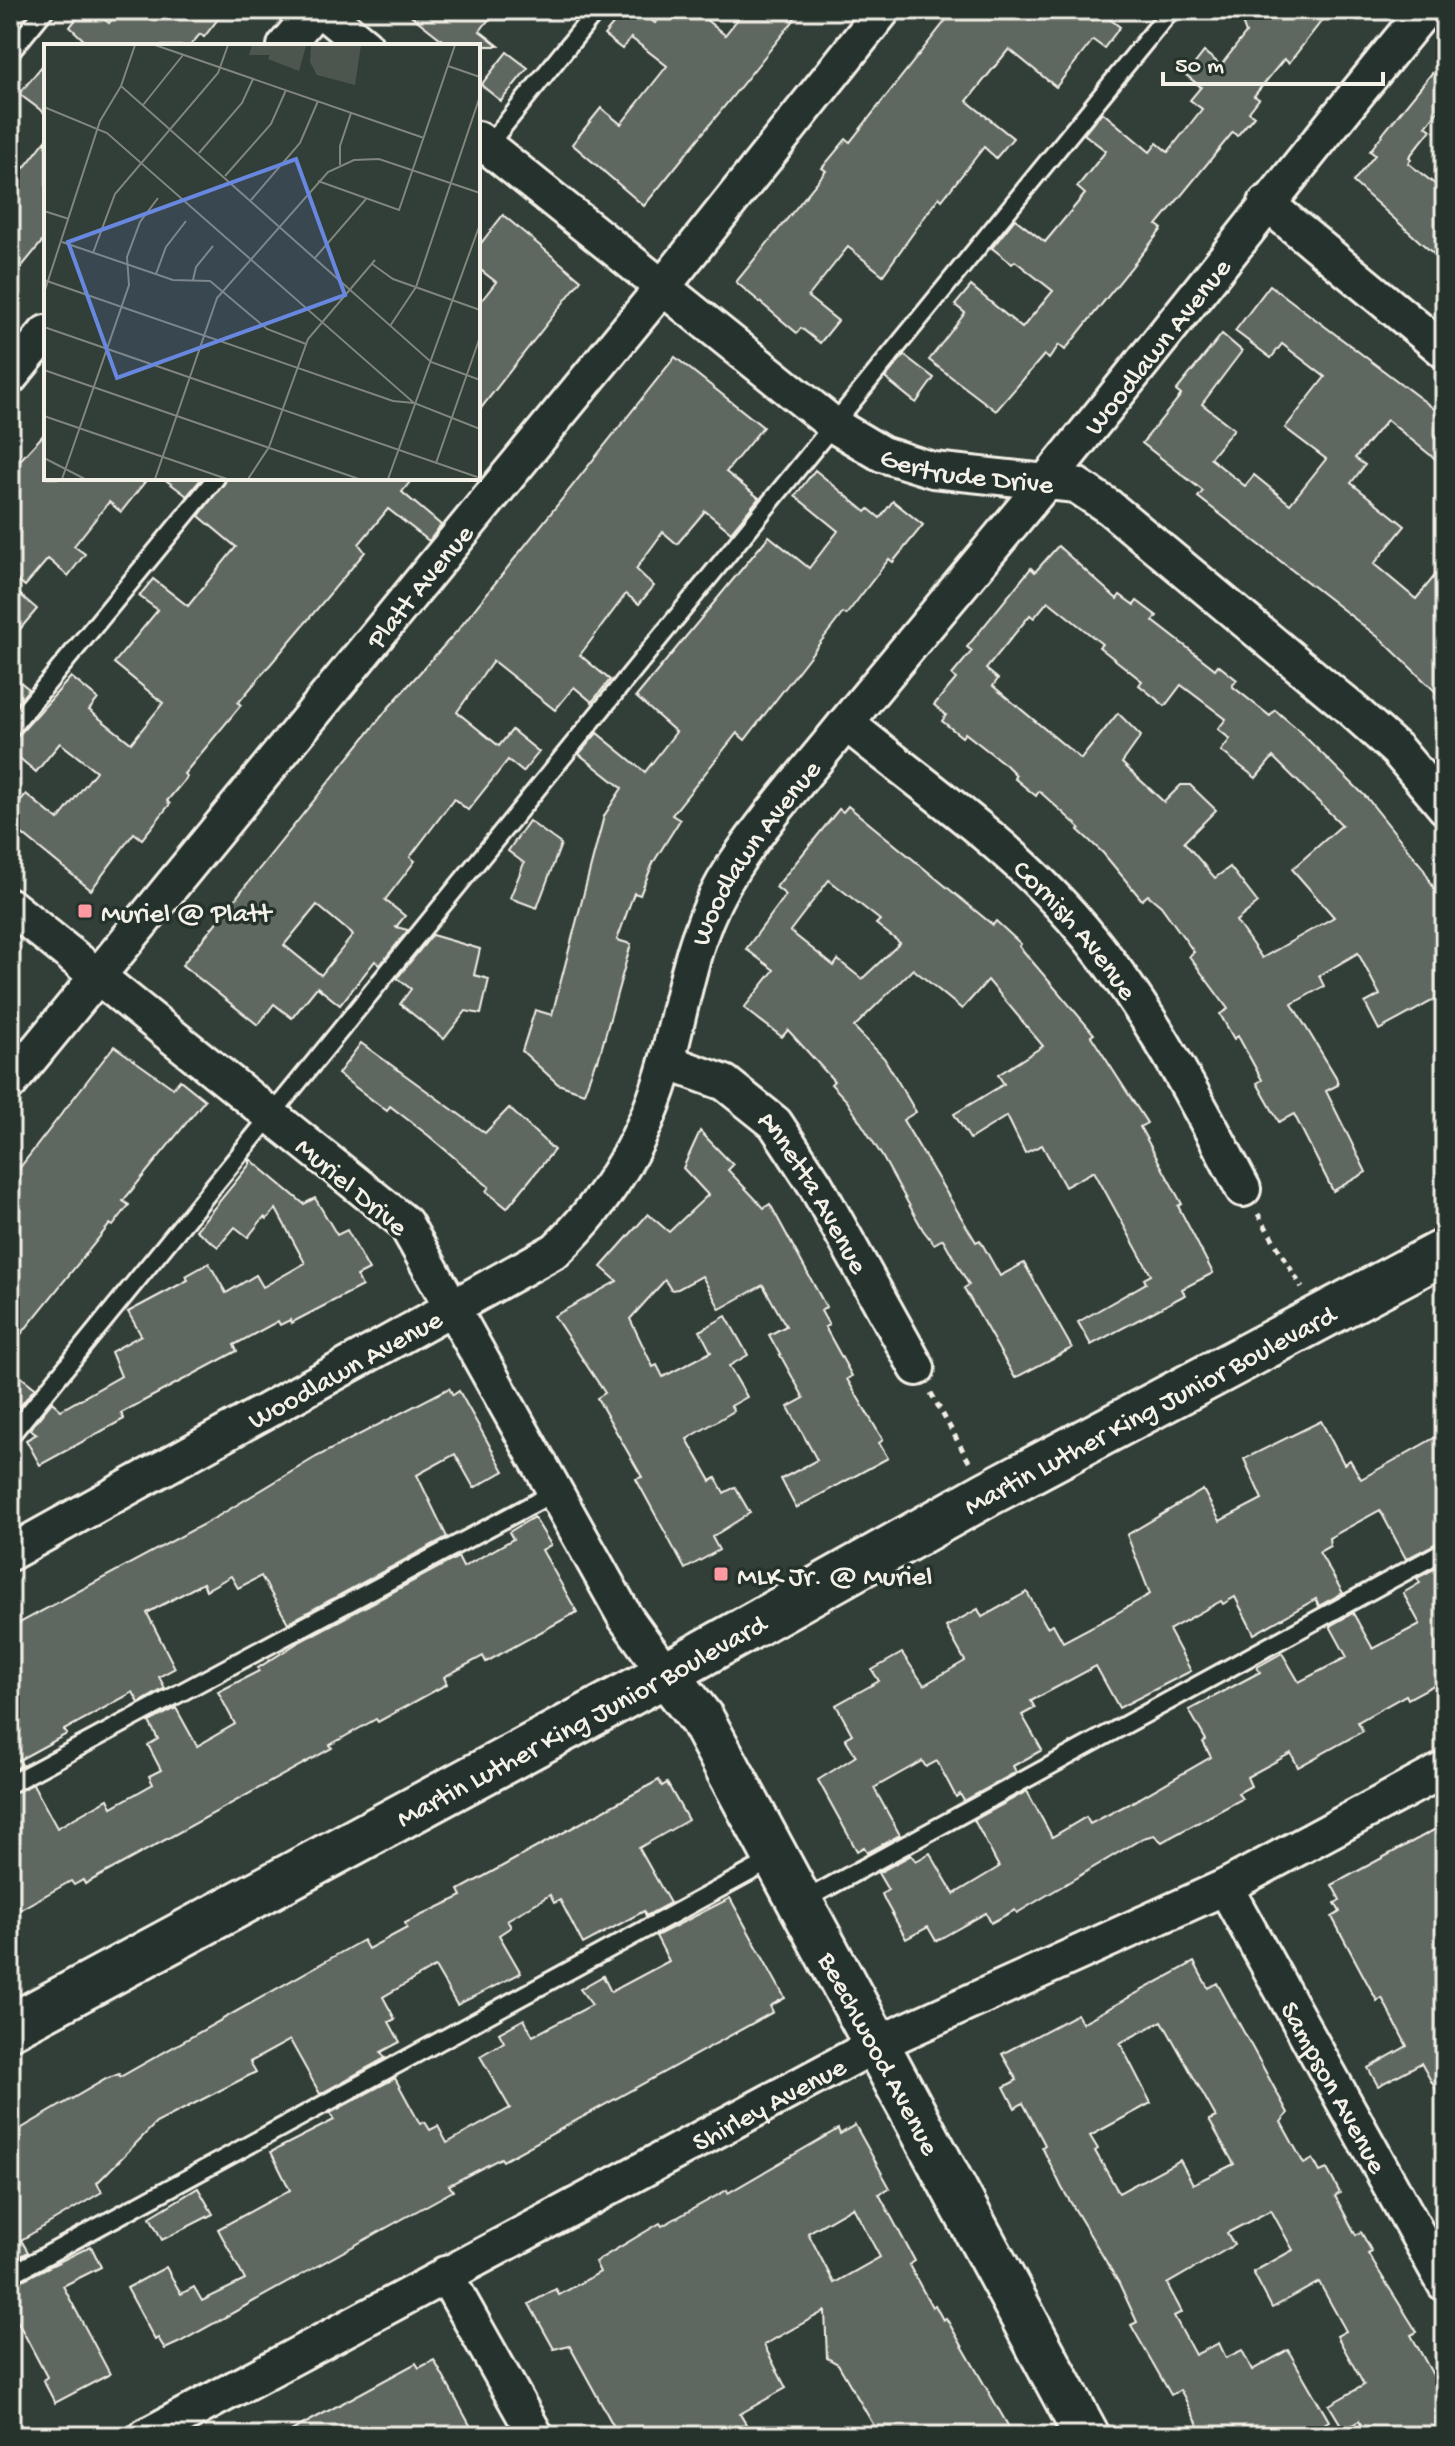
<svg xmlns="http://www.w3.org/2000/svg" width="1455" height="2446" font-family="'Gochi Hand',sans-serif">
	<rect width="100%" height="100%" fill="#323e38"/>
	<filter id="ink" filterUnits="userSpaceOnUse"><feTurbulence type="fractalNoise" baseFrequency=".0125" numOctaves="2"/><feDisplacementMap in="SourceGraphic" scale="16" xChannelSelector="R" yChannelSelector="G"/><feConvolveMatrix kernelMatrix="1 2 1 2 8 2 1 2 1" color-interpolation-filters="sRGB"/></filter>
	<g filter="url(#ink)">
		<g fill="#5f6861" stroke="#f4f1e8" stroke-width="2" fill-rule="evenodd">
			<path d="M83 10H93L109 23 119 10H225L204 37 200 34 190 46H90L70 27Z"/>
			<path d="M404 10H496L480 31 499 46H450Z"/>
			<path d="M625 10H652L647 17 655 23 665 10H694L725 35 745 10H784L795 19 644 206 572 144 601 108 621 124 667 66 631 38 622 49 604 35Z"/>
			<path d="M954 10H1077L1091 21 1099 11 1120 27 1104 48 1093 40 1056 87 1009 49 967 101 1013 138 996 158 984 147 942 200 939 197 883 275 848 247 808 297 838 321 820 343 801 328 797 333 736 282 826 171 822 168 846 139 850 142Z"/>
			<path d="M1255 10H1330L1289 63 1284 59 1254 96 1259 99 1249 112 1254 116 1237 136 1233 132 1157 225 1162 229 1065 350 1059 345 1049 359 1044 355 996 411 929 360 965 313 955 305 971 286 1022 328 1053 291 1015 261 1012 264 992 248 1015 219 1045 242 1085 194 1077 187 1106 151 1084 134 1102 112 1150 152 1157 143 1168 152 1202 109 1190 100 1201 87 1186 75 1204 52 1221 65 1246 33 1243 25Z"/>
			<path d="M507 52 528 68 501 101 481 85Z"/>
			<path d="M46 61V114L19 94Z"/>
			<path d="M1432 73 1445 84V102L1426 126 1431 130 1409 157 1411 159 1408 163 1445 192V264L1353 182 1375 155 1370 151 1385 131Z"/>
			<path d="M46 140V237L10 281V157L24 168Z"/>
			<path d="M503 215 581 280 478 412V305L496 282 478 268V247Z"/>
			<path d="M1270 285 1445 417V467L1387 420 1355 458 1365 465 1351 483 1405 526 1374 564 1416 599 1445 563V701L1382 640 1198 497 1203 491 1142 443 1181 395 1176 391 1222 334 1242 351 1202 404 1234 429 1210 458 1245 486 1254 475 1290 504 1326 459 1285 428 1325 377 1282 344 1271 358 1235 331Z"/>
			<path d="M904 355 934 378 916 403 885 378Z"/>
			<path d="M675 357 763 427 726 472 759 498 731 532 705 511 677 544 663 532 636 569 654 586 639 604 626 594 580 655 610 680 592 702 574 687 555 710 493 661 457 712 499 746 512 730 539 752 523 772 508 760 468 810 454 799 410 857 415 861 385 900 405 916 396 927 408 930 380 965 375 961 340 1005 317 987 292 1018 274 1004 258 1025 182 965 389 707 457 631ZM317 905 353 935 321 975 284 945Z"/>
			<path d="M46 432V478H148L121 512 109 502 74 546 85 554 68 576 48 559 25 586 10 574V471Z"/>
			<path d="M815 470 866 512 869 509 880 518 893 501 923 525 893 562 889 559 846 615 843 613 745 740 737 733 672 815 680 820 653 863 640 895 634 893 617 940 631 944 598 1061 596 1060 584 1093 558 1084 522 1051 535 1010 552 1015 604 816 622 788 579 754 597 733 645 772 676 732 636 697 769 536 809 568 838 531 795 496Z"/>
			<path d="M163 478H202L187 496Z"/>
			<path d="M227 478H413L402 492 441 525 429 541 388 509 359 544 365 552 238 703 241 705 184 774 187 777 167 801 170 804 142 839 134 833 91 890 10 824V813L26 794 58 820 96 771 60 743 36 772 10 750V740L18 736 71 677 98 699 89 710 131 743 163 703 114 663 158 610 139 596 153 579 188 606 236 547 199 516Z"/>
			<path d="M1058 546 1117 599 1120 595 1134 605 1137 601 1157 616 1153 621 1215 669 1218 665 1237 680 1232 686 1270 716 1275 710 1294 726 1367 798 1423 868 1445 909V994L1379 1030 1365 1003 1380 995 1358 953 1319 976 1324 986 1292 1004 1336 1077 1338 1085 1326 1091 1366 1172 1333 1191 1294 1114 1279 1122 1257 1083 1262 1080 1238 1036 1234 1039 1220 1014 1228 1009 1189 956 1194 952 1161 906 1148 895 1142 900 1103 853 1078 830 1080 828 1039 791 1036 796 1014 778 1016 775 1006 765 965 733 962 737 942 721 946 715 934 705 956 679 952 675 972 651 967 647 1031 568 1035 572ZM1048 601 1102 644 1099 647 1142 681 1139 685 1165 706 1181 685 1226 719 1218 729 1230 739 1221 751 1256 778 1273 757 1342 825 1292 869 1334 917 1262 958 1236 921 1258 903 1230 867 1215 878 1184 842 1216 810 1190 785H1181L1164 802 1122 763 1141 736 1118 713 1081 759 993 686 998 679 986 669 1030 615 1034 618Z"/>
			<path d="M10 586 37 609 10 641Z"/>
			<path d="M10 674 29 689 10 712Z"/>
			<path d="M848 806 993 925 996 921 1021 944 1019 946 1094 1034 1091 1036 1147 1123 1140 1127 1182 1204 1178 1206 1213 1273 1182 1289 1185 1295 1091 1345 1078 1322 1146 1283 1144 1279 1151 1275 1094 1171 1065 1187 1042 1145 1025 1153 1007 1116 970 1139 954 1114 1004 1084 998 1075 1043 1046 988 980 962 1009 913 969 854 1027 884 1058 916 1112 903 1120 976 1242 980 1240 1000 1276 1024 1263 1072 1348 1015 1378 964 1288 969 1285 943 1239 934 1244 923 1230 882 1156 847 1101 831 1084 834 1081 788 1030 782 1037 744 1008 774 970 746 949 786 895 776 887 839 809 843 812ZM829 880 880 920 876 924 900 943 862 979 838 960 834 966 790 931Z"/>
			<path d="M529 821 561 844 537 908 510 898 524 863 508 851Z"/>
			<path d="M432 935 480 949 474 975 489 979 481 1014 466 1011 444 1039 400 1004 411 989 397 978Z"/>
			<path d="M361 1043 485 1133 509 1108 554 1150 507 1208 486 1191 489 1187 429 1136 390 1106 387 1111 338 1074Z"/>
			<path d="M114 1046 173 1088 180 1080 205 1100 123 1201 129 1205 113 1226 110 1224 10 1348V1189L20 1177 15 1174Z"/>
			<path d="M700 1131 733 1165 728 1170 764 1208 770 1204 826 1307 821 1311 829 1325 825 1327 852 1376 847 1379 883 1440 879 1443 888 1458 796 1508 781 1479 817 1460 788 1407 804 1398 769 1335 786 1326 763 1285 720 1309 702 1276 678 1289 671 1290 665 1280 630 1319 653 1367 657 1365 663 1377 711 1352 700 1331 726 1316 748 1355 729 1366 747 1397 731 1406 734 1411 687 1439 711 1481 716 1478 724 1493 735 1487 750 1513 712 1537 719 1550 685 1569 636 1479 642 1477 597 1398 605 1393 554 1316 617 1281 601 1267 648 1214 669 1232 708 1195 683 1168Z"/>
			<path d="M250 1159 304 1204 315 1198 337 1235 347 1230 369 1270 357 1276 362 1286 291 1323 290 1320 280 1325 278 1321 234 1345 237 1351 121 1413 124 1419 40 1465 26 1440 37 1434 30 1429 52 1402 61 1410 121 1376 111 1352 141 1335 128 1312 188 1280 186 1276 209 1263 226 1293 256 1275 263 1287 305 1263 276 1209 267 1219 264 1217 248 1237 235 1227 218 1247 196 1230 250 1164Z"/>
			<path d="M10 1368 35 1388 13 1415 10 1412Z"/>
			<path d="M449 1388 453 1395 459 1391 504 1471 474 1488 455 1454 417 1475 447 1537 288 1623 261 1576 238 1588 231 1576 206 1590 203 1583 147 1613 175 1668 159 1677 165 1688 139 1703 133 1692 64 1730 67 1734 19 1760 22 1765 10 1772V1628L215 1518 316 1457Z"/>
			<path d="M1321 1421 1344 1464 1350 1460 1361 1479 1445 1432V1528L1441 1531 1445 1539 1406 1559 1380 1510 1329 1538 1330 1546 1319 1552 1343 1593 1319 1606 1316 1599 1254 1634 1235 1597 1223 1604 1221 1601 1169 1630 1191 1671 1119 1708 1096 1666 1031 1701 1035 1708 1022 1715 1042 1750 1013 1766 1016 1772 964 1801 960 1794 956 1797 937 1761 926 1767 922 1761 874 1788 900 1835 867 1853 864 1847 857 1851 818 1780 856 1756 845 1738 852 1734 836 1705 879 1681 872 1670 902 1653 924 1685 965 1661 946 1627 978 1609 982 1617 1027 1592 1047 1627 1053 1624 1063 1642 1112 1616 1150 1594 1127 1535 1203 1490 1220 1521 1262 1499 1244 1459Z"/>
			<path d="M534 1517 551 1545 542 1550 577 1612 486 1662 483 1656 444 1677 447 1684 378 1722 376 1719 330 1745 332 1748 85 1884 83 1880 74 1885 71 1881 10 1915V1795L33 1784 57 1828 108 1799 112 1807 153 1784 149 1776 161 1770 148 1745 158 1739 149 1722 176 1708 197 1746 235 1724 218 1692 259 1671 258 1668 299 1642 458 1557 463 1567 513 1539 509 1532Z"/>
			<path d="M1445 1563V1679L1408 1699 1406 1695 1358 1722 1363 1731 1298 1767 1291 1753 1247 1777 1251 1786 1238 1793 1242 1799 1162 1842 1154 1835 1143 1838 1017 1913 1015 1910 991 1923 986 1913 936 1941 928 1927 906 1939 885 1901 882 1894 888 1890 878 1873 911 1855 916 1861 930 1853 954 1894 999 1867 974 1820 1027 1791 1052 1837 1086 1817 1090 1824 1140 1798 1211 1757 1203 1742 1206 1740 1189 1710 1260 1672 1257 1667 1282 1653 1299 1682 1347 1657 1330 1626 1353 1613 1373 1649 1420 1624 1403 1593 1420 1583 1417 1578Z"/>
			<path d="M659 1780 662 1786 667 1783 688 1820 639 1848 670 1903 646 1916 644 1911 583 1944 560 1900 554 1903 550 1895 507 1920 511 1927 499 1935 521 1973 457 2005 435 1967 383 1997 395 2019 389 2022 400 2042 381 2052 385 2058 320 2094 290 2040 250 2062 256 2072 156 2123 97 2183 102 2192 21 2240 28 2252 10 2262V2135L106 2079 119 2074 120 2077 363 1940 368 1949 407 1928 405 1923 462 1896 459 1890Z"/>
			<path d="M1445 1824V2106L1421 2063 1378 2086 1368 2068 1407 2046 1382 1998 1377 2001 1332 1917 1340 1912 1335 1903 1340 1900 1332 1885Z"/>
			<path d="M730 1898 785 1998 770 2006 773 2012 503 2161 501 2158 449 2185 453 2191 180 2342 165 2349 158 2338 155 2340 127 2288 166 2267 181 2294 194 2287 202 2301 245 2280 218 2229 290 2190 271 2152 334 2120 330 2113 395 2078 420 2124 425 2122 430 2130 438 2126 447 2143 510 2108 480 2056 504 2042 499 2033 524 2019 533 2036 592 2005 580 1989 603 1976 611 1992 669 1961 656 1936Z"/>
			<path d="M1194 1962 1208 1988 1217 1983 1288 2113 1281 2122 1304 2164 1313 2159 1320 2172 1327 2169 1340 2193 1335 2196 1356 2235 1361 2232 1372 2252 1368 2254 1417 2332 1411 2335 1445 2397V2421L1418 2436H1367L1359 2421 1344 2430 1329 2405 1364 2385 1337 2336 1346 2331 1319 2282 1272 2308 1253 2272 1293 2250 1271 2210 1227 2233 1234 2245 1167 2284 1182 2312 1174 2316 1195 2355 1219 2343 1226 2358 1242 2350 1252 2370 1288 2350 1329 2421 1303 2436H1204L1180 2390 1171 2395 1131 2325 1137 2322 1119 2283 1062 2188 1042 2147 1045 2145 1023 2103 1015 2108 1004 2087 1017 2080 1002 2054 1077 2014 1082 2023ZM1162 2021 1216 2117 1209 2120 1234 2164 1193 2184 1180 2160 1119 2193 1095 2151 1098 2149 1090 2136 1151 2103 1120 2043Z"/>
			<path d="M855 2125 890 2188 879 2194 915 2261 909 2265 932 2307 935 2305 943 2320 946 2318 1014 2436H880L838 2364 827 2358 825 2311 764 2345 786 2388 740 2414 753 2436H619L569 2345 554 2349 529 2304 556 2289 559 2295 600 2272 595 2262 660 2223 662 2226 727 2190 728 2193 838 2129 840 2134ZM853 2207 880 2257 834 2283 808 2233Z"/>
			<path d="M198 2188 213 2214 162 2240 150 2217Z"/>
			<path d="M91 2246 101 2267 63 2286 110 2374 55 2403 43 2380 47 2377 10 2307V2286Z"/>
			<path d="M434 2360 476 2436H282L416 2363 419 2368Z"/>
		</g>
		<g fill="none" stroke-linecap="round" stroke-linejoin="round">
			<defs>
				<g id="lane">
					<path d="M10 53 45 10"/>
					<path d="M485 149 597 10"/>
					<path d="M10 729 216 478"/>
					<path d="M10 1436 1171 10"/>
					<path d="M10 1784 555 1492"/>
					<path d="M801 1902 1445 1550"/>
					<path d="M10 2275 774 1859"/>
				</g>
				<g id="street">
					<path d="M321 10 365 46"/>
					<path d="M285 46 315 10"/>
					<path id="s1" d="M478 139 835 426 882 454 933 470 1076 485 1109 507 1349 707 1397 750 1445 807"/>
					<path d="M1266 203 1445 351"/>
					<path d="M10 377 46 333"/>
					<path id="s2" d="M846 723C922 785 1007 843 1072 917 1144 998 1193 1094 1243 1189"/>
					<path d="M10 906 405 1223 625 1617 666 1674"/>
					<path id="s3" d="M667 1062 725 1083 775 1123 815 1184 917 1368"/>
					<path id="s4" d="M10 1083 661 289 883 10"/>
					<path id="s5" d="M10 1553 556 1250C611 1197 647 1135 667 1061 686 990 692 929 734 866 762 823 796 784 828 745 899 657 973 571 1044 484 1173 327 1296 166 1425 10"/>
					<path id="s6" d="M1225 1887 1445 2284"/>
					<path d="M445 2274 536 2436"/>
					<path id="s7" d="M146 2436 877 2044 1225 1887 1445 1769"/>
				</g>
				<g id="secondary">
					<path id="s8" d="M666 1674 702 1720 1087 2436"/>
					<path id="s9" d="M10 2027 666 1674 987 1494 1445 1251"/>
				</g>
			</defs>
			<use href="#lane" stroke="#f4f1e8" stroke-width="22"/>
			<use href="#street" stroke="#f4f1e8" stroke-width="40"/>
			<use href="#secondary" stroke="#f4f1e8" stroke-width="50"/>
			<g stroke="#f4f1e8" stroke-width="5" stroke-dasharray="6 6" stroke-linecap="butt">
				<path d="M1258 1214 1302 1288"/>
				<path d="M931 1393 971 1465"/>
			</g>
			<use href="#lane" stroke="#26332d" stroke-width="16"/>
			<use href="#street" stroke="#26332d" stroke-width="34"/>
			<use href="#secondary" stroke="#26332d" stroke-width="44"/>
		</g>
	</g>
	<g fill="#ff9aa2" stroke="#26332d" stroke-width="3">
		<rect x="77" y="903" width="16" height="16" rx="4"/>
		<rect x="713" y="1566" width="16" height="16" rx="4"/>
	</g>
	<g text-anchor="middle" stroke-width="7" stroke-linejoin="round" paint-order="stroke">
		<g font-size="28" fill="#f4f1e8" stroke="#26332d">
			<text dy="10" stroke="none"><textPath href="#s5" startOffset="1724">Woodlawn Avenue</textPath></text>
			<text dy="10" stroke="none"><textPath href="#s1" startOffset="600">Gertrude Drive</textPath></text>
			<text dy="10" stroke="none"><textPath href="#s4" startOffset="644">Platt Avenue</textPath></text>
			<text dy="10" stroke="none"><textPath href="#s5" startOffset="1076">Woodlawn Avenue</textPath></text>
			<text dy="10" stroke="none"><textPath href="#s2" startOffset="310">Cornish Avenue</textPath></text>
			<text transform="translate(353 1185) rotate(40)" y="10">Muriel Drive</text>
			<text dy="10" stroke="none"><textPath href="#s3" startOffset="204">Annetta Avenue</textPath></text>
			<text dy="10" stroke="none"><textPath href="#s5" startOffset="382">Woodlawn Avenue</textPath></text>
			<text dy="10" stroke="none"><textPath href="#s9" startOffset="1296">Martin Luther King Junior Boulevard</textPath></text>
			<text dy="10" stroke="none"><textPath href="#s9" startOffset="648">Martin Luther King Junior Boulevard</textPath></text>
			<text dy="10" stroke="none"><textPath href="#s8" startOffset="436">Beechwood Avenue</textPath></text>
			<text dy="10" stroke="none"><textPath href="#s6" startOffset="228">Sampson Avenue</textPath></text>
			<text dy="10" stroke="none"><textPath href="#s7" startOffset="706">Shirley Avenue</textPath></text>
		</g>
		<g font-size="28" fill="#f4f1e8" stroke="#26332d" text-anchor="start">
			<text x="101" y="921">Muriel @ Platt</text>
			<text x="737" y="1584">MLK Jr. @ Muriel</text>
		</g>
	</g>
	<g transform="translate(44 44)">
		<rect width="436" height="436" fill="#323e38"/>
		<path d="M208 1H259L262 2 255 27 224 15 226 11H205ZM267 1H317L311 41 273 31 266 18Z" fill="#4c564f"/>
		<path fill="none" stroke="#80867e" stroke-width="2" d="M111 1 380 94M404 22 436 33M77 42 387 318 436 336M99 61 139 11M0 63 63 89 370 359 436 385M155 109 198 59 209 35M296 121V102L307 69M181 132 227 80 242 46M274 137 355 166 411 1M207 156 256 99 274 57M0 167 25 175M18 198 129 236 166 237 223 285 262 300M49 209 71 150 174 29 184 1M270 215 322 155M328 220 349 235 436 266M112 230 122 203 142 177M0 236 349 357 370 359M149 236 152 223 169 202M0 249 56 77 77 42 91 1M346 282 372 243 436 52M0 283 436 434M0 326 315 435M0 372 183 435M0 414 41 435M392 419 436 293M18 435 85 241 83 213 96 178 114 154M111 435 173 254 284 128 310 116 335 115 436 149M204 435 225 403 264 295 331 216M344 435 436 180"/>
		<path fill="#6887de" fill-opacity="0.15" stroke="#6887de" stroke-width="4" d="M252 115 301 251 73 334 24 198Z"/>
		<rect width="436" height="436" fill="none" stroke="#f4f1e8" stroke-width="4"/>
	</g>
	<rect width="1455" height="2446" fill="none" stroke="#26332d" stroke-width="40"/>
	<rect x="20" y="20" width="1415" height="2406" fill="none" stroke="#f4f1e8" stroke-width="3" filter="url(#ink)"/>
	<path d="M1163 72v12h220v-12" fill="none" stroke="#f4f1e8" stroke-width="4"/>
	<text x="1175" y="72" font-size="24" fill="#f4f1e8" stroke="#26332d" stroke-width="6" paint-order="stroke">50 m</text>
</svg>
